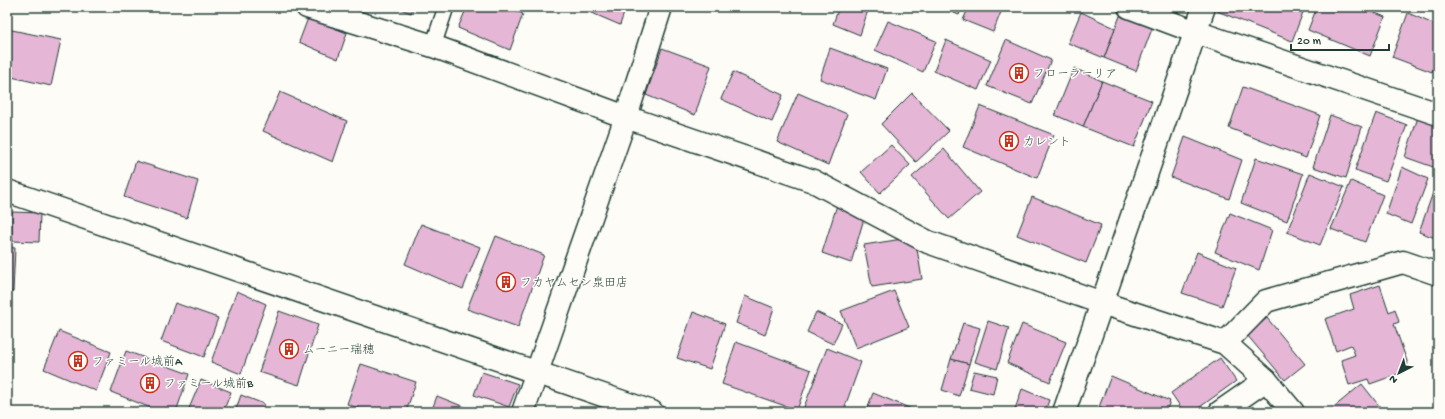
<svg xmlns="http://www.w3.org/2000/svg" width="1445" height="419" font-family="'Gochi Hand','Klee One',sans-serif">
	<rect width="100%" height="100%" fill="#fdfcf7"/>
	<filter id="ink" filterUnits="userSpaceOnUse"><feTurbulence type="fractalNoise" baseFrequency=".025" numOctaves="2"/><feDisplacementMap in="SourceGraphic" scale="8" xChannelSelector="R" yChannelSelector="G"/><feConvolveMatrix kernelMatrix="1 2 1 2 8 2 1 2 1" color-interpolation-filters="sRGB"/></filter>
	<g filter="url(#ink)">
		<g fill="#e6b6d7" stroke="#1f3d34">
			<path d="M47 7H60V10Z"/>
			<path d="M395 7H414L411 13Z"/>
			<path d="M467 7H507L523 14 510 50 458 28Z"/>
			<path d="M586 7H626L620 25 585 10Z"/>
			<path d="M839 7H869L860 35 833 24Z"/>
			<path d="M939 7H962L959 15Z"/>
			<path d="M969 7H1003L993 32 963 20Z"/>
			<path d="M1218 7H1305L1292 41 1217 11Z"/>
			<path d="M1317 7H1361L1385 17 1370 56 1308 30Z"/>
			<path d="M1123 8 1155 21 1136 71 1104 58Z"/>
			<path d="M1081 12 1115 28 1104 58 1068 43Z"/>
			<path d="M1408 13 1438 26V56L1432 72 1392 57Z"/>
			<path d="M308 18 347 33 338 59 299 42Z"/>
			<path d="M888 21 936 41 923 72 875 50Z"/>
			<path d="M7 29 61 40 51 86 7 76Z"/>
			<path d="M946 40 991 60 978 90 934 71Z"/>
			<path d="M1006 40 1051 60 1032 104 987 86Z"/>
			<path d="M662 48 711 66 695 115 646 95Z"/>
			<path d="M830 48 887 69 876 100 820 79Z"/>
			<path d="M1074 68 1102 81 1083 127 1055 115Z"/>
			<path d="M733 72 783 95 772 122 721 99Z"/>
			<path d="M1102 81 1152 101 1134 147 1083 127Z"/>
			<path d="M1243 87 1320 115 1306 158 1229 128Z"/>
			<path d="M280 92 347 121 333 162 263 131Z"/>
			<path d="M798 93 847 114 828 165 777 142Z"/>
			<path d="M912 93 949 131 916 162 881 124Z"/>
			<path d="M980 106 1054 135 1037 178 963 147Z"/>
			<path d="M1420 111 1438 118V163L1436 168 1405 157Z"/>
			<path d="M1376 113 1407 125 1386 181 1355 170Z"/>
			<path d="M1330 115 1362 127 1346 178 1313 167Z"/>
			<path d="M1185 137 1242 160 1229 199 1171 177Z"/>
			<path d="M891 145 910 165 880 193 861 172Z"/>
			<path d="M944 149 980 192 949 219 912 177Z"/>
			<path d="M1256 158 1303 174 1287 221 1241 203Z"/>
			<path d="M136 161 198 181 187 218 124 197Z"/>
			<path d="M1402 167 1428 179 1411 224 1386 214Z"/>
			<path d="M1310 173 1344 187 1320 245 1287 232Z"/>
			<path d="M1351 181 1383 195 1365 242 1331 229Z"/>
			<path d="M1435 187 1438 188V239L1419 232Z"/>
			<path d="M1032 197 1101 225 1086 263 1017 235Z"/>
			<path d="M837 205 865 215 851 263 822 253Z"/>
			<path d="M12 212 40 213 39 242 12 241Z"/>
			<path d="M1230 213 1272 230 1259 270 1215 252Z"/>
			<path d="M421 224 480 247 463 289 405 264Z"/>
			<path d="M496 236 544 255 518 327 467 309Z"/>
			<path d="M915 237 922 279 872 287 864 245Z"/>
			<path d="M7 247 15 248 13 292 7 291Z"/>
			<path d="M1197 252 1236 268 1222 306 1182 293Z"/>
			<path d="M1380 285 1389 312 1395 309 1399 322 1394 324 1408 364 1402 367 1404 372 1370 384 1368 379 1349 385 1341 360 1355 355 1351 345 1336 351 1325 319 1354 309 1350 295Z"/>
			<path d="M237 291 266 304 241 374 211 362Z"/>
			<path d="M894 291 909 327 856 348 841 311Z"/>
			<path d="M745 296 774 308 765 335 736 323Z"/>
			<path d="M175 303 218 318 204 357 161 341Z"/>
			<path d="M279 311 318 325 299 385 259 372Z"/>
			<path d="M693 312 725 324 710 369 677 358Z"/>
			<path d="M816 312 842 324 833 344 807 332Z"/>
			<path d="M1267 318 1305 364 1285 380 1247 335Z"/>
			<path d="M988 321 1009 328 997 369 975 362Z"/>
			<path d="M963 323 980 328 969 364 951 359Z"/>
			<path d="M1022 324 1066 342 1050 382 1007 363Z"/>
			<path d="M59 331 111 352 96 391 44 369Z"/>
			<path d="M736 342 811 370 797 410 722 384Z"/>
			<path d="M827 348 861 362 843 412H802Z"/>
			<path d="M126 351 189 374 176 412H161L111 392Z"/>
			<path d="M1220 358 1236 381 1193 412H1184L1171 393Z"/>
			<path d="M951 359 969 364 959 396 942 390Z"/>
			<path d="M361 364 416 382 406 412H369L347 404Z"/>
			<path d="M974 371 997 376 993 394 969 388Z"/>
			<path d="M482 372 518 384 509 407 474 395Z"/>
			<path d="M1111 376 1170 401 1166 412H1111L1099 407Z"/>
			<path d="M201 380 231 392 223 412 188 411Z"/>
			<path d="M1362 384 1384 412H1328Z"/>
			<path d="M1022 389 1049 400 1045 412H1014Z"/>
			<path d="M873 393 919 412H866Z"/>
			<path d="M241 395 264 404 261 412H235Z"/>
			<path d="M437 396 477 412H431Z"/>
		</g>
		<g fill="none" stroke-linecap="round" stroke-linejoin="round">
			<defs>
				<path id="lane" d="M433 46 446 7"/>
				<g id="street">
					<path d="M307 7 433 46 626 117 813 181 928 242 1102 303 1064 412"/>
					<path d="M1129 7 1196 32 1438 114"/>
					<path d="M1204 7 1102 303 1225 343 1266 380 1293 412"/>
					<path d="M7 191 652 412"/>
					<path d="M1225 343 1266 301 1403 262 1438 274"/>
					<path d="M523 412 626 117 661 7"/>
					<path d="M1220 412 1266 380"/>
				</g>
			</defs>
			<use href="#lane" stroke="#1f3d34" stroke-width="18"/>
			<use href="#street" stroke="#1f3d34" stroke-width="25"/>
			<use href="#lane" stroke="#fdfcf7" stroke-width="15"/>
			<use href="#street" stroke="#fdfcf7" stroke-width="22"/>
		</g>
	</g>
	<defs>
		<symbol id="building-ring" viewBox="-11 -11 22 22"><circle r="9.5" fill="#fdfcf7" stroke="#c8321e" stroke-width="1.5"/><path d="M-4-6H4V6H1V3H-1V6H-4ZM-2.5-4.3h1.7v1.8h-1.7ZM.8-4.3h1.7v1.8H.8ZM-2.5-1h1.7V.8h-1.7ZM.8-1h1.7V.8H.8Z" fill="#c8321e"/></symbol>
	</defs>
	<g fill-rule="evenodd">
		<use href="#building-ring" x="1008" y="62" width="22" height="22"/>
		<use href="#building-ring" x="998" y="130" width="22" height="22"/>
		<use href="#building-ring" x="495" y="271" width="22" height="22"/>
		<use href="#building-ring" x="278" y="338" width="22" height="22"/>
		<use href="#building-ring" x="67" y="350" width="22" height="22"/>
		<use href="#building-ring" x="139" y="372" width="22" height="22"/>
	</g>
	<g text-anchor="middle" stroke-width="3" stroke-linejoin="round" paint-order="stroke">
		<g font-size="12" fill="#1f3d34" stroke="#fdfcf7" text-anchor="start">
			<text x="1033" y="77">フローラーリア</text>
			<text x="1023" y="145">カレント</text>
			<text x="520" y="286">フカヤムセン泉田店</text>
			<text x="303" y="353">ムーニー瑞穂</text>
			<text x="92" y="365">ファミール城前A</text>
			<text x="164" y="387">ファミール城前B</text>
		</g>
	</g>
	<rect width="1445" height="419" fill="none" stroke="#fdfcf7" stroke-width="24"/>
	<rect x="12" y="12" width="1421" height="395" fill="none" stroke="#1f3d34" stroke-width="1.5" filter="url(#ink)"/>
	<g transform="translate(1399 373) rotate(222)" stroke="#fdfcf7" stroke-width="3" paint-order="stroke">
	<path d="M0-3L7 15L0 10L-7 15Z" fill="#1f3d34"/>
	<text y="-6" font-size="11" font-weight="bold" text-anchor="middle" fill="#1f3d34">N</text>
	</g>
	<path d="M1291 44v6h98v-6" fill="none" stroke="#1f3d34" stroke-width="2"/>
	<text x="1297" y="44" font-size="12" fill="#1f3d34" stroke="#fdfcf7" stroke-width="3" paint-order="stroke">20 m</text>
</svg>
